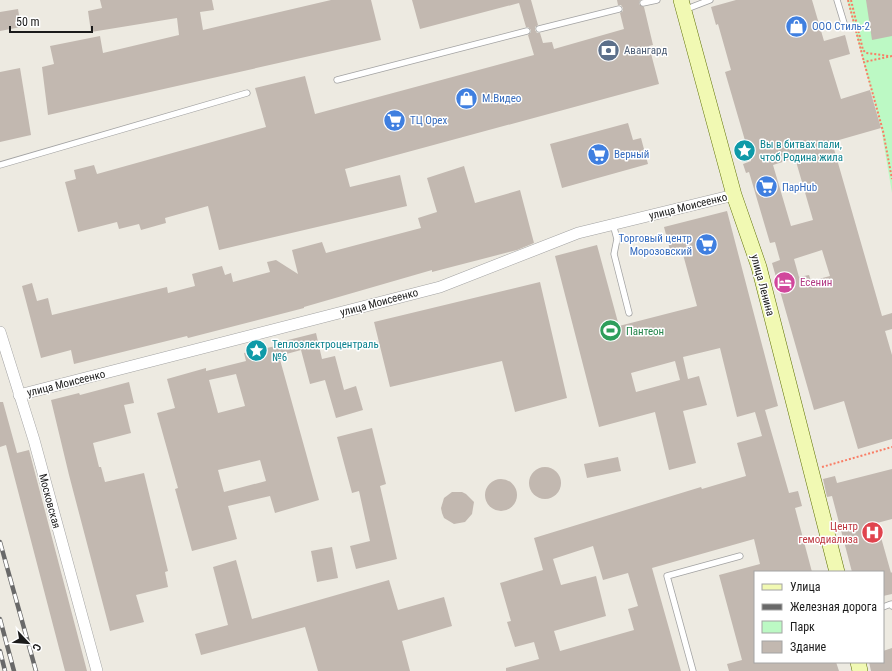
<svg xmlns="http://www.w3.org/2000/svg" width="892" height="671" font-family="'Roboto Condensed',sans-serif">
	<rect width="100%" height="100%" fill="#edeae1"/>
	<path fill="#bcf9c4" d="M847 0H892V193L881 128Z"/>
	<g fill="#c2b8b0" fill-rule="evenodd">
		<path d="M100 0H212L214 10 200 12 203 30 331 0H371L381 40 48 115 42 67 54 64 50 46 100 36 103 53 179 35 177 18 91 32 88 11 102 8Z"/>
		<path d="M412 0H531L538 25 535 27V30L537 33H540L543 43 552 42 554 49 624 29 620 13 623 11V8L621 5H618L617 0H640L639 4 644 7 653 45 649 46 659 84 345 169 350 187 400 175 407 206 219 250 208 206 165 218 166 223 141 230 139 224 119 229 117 222 78 232 65 182 76 179 74 170 94 165 97 174 266 127 255 88 305 76 315 114 534 55 528 35 531 32V30L528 27H526L519 3 420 29Z"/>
		<path d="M736 0H812L824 41 845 35 850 54 829 60 841 99 870 90 881 128 832 142 882 316 892 313V329L885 331 892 355V439L858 449 844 401 814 410 772 263 780 260 775 242 770 243 749 172 746 173 743 164 751 161 725 72 731 70 718 24 716 25 711 7ZM795 158 813 220 791 226 773 165ZM822 250 830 276 811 281 809 275 799 277 794 259Z"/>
		<path d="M866 0H892V36L872 40Z"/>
		<path d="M18 9 21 27 0 31V12Z"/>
		<path d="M20 68 31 135 0 142V72Z"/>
		<path d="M628 123 633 140 641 138 648 164 562 188 550 144Z"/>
		<path d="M464 166 475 203 520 190 534 243 517 250 432 272V270L304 307V308L188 338 187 336 74 364 71 350 41 358 22 286 32 283 37 301 48 298 52 315 167 287 168 293 195 286 192 274 222 266 225 275 231 273 233 282 270 272 267 262 276 260 298 274 292 250 322 242 326 253 421 228 418 218 437 212 427 178Z"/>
		<path d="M727 211 778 406 765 410 789 493 798 491 802 506 795 508 812 572H755V662H836L839 671H729L727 664 742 660 719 575 760 564 754 539 652 568 681 671H506V668L539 659 534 642 515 647 507 622 511 621 500 583 543 570 534 538 701 487 702 489 746 476 737 443 762 436 755 412 737 417 720 348 683 357 688 379 699 376 707 405 683 411 696 463 669 470 655 412 599 427 555 256 597 245 619 326 697 306 681 247 670 250 664 227ZM675 361 680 380 636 392 631 373ZM593 546 603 580 628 573 638 606 628 609 634 630 560 651 554 631 606 616 596 576 561 585 553 559Z"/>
		<path d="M540 282 567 398 515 412 502 361 390 387 374 322Z"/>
		<path d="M316 333 322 359 335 356 344 390 356 386 363 410 336 418 325 380 310 384 301 350 279 356 319 500 275 513 270 496 228 506 237 539 192 551 175 489 178 488 157 413 175 408 167 379 206 368V371L246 361 244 353 276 346V343ZM236 374 245 406 218 413 209 380ZM260 460 266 481 224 492 218 470Z"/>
		<path d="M129 382 134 403 124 405 131 433 93 443 99 467H101L105 482 144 473 168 571 165 572 168 587 136 595 144 622 110 631 69 475 51 400 79 393 80 395Z"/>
		<path d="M0 402H3L17 453 29 450 87 671H65L6 445 0 447Z"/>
		<path d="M372 428 386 484 380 486 397 559 356 569 350 546 370 541 359 491 352 493 337 437Z"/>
		<path d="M618 457 621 471 587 478 584 464Z"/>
		<circle cx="545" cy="483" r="16"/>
		<path d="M892 469V519L877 523 891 573 892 572V594L883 596V572H852L832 496 827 497 823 479 835 476 837 483Z"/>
		<circle cx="501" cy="495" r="16"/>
		<path d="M452 492H462L466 494 474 502 472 514 465 522 454 524 444 518 442 513 441 508 444 498Z"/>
		<path d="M332 547 338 578 317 582 311 551Z"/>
		<path d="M236 560 252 619 389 580 398 610 444 597 452 626 402 641 410 671H318L305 627 201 655 195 634 228 625 213 567Z"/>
		<path d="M892 648V671H871L869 662H883V651Z"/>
	</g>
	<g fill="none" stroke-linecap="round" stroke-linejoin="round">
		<defs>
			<g id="service">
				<path d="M837 0 844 23"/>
				<path d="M643 3 657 0"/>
				<path d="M684 10 710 0"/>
				<path d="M539 29 619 9"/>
				<path d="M337 80 527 31"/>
				<path d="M0 165 247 93"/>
				<path d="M613 224 617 239 614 254 629 313"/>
				<path d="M883 607 891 604 892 606"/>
				<path d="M693 671 667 576 740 556"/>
			</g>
			<g id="minor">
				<path d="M0 332 34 440 97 671"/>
				<path d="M19 395 440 287 578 233 734 195"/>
			</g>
			<g id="secondary">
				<path d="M681 0 734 195 759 267 837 572"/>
				<path d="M858 662 860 671"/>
			</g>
		</defs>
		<use href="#service" stroke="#a2a2a2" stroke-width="7"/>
		<use href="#minor" stroke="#a2a2a2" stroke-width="12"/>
		<use href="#secondary" stroke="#5e7005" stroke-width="16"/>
		<g stroke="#f97d65" stroke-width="2" stroke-dasharray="2 2" stroke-linecap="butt">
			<path d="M848 0 864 62"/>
			<path d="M851 0 863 50 866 53 889 56"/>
			<path d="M892 56 864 62 883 131 892 179"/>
			<path d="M822 467 892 447"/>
		</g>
		<use href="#service" stroke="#fff" stroke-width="5.5"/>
		<use href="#minor" stroke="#fff" stroke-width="11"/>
		<use href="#secondary" stroke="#f1f9b3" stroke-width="15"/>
		<defs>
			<g id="rail">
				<path d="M0 542 36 671"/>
				<path d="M0 619 14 671"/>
				<path d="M0 651 5 671"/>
			</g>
		</defs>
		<use href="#rail" stroke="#696969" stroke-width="4.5"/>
		<use href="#rail" stroke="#fff" stroke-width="3" stroke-dasharray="9" stroke-linecap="butt"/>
	</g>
	<defs>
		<symbol id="shop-disc" viewBox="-11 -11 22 22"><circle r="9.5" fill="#3f7fe0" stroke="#fff"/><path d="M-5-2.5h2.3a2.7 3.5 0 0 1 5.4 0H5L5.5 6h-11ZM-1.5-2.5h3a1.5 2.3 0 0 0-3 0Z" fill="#fff"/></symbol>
		<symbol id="bank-disc" viewBox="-11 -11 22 22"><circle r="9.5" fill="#5c6f8a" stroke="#fff"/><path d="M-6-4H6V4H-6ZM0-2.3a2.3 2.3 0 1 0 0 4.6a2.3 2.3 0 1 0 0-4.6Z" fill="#fff"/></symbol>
		<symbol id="supermarket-disc" viewBox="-11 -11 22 22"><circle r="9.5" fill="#3f7fe0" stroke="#fff"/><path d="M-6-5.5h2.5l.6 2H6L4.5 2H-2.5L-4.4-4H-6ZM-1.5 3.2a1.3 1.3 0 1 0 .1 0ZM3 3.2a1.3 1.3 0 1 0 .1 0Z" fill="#fff"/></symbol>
		<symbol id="sight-disc" viewBox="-11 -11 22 22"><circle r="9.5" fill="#0f9aa8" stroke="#fff"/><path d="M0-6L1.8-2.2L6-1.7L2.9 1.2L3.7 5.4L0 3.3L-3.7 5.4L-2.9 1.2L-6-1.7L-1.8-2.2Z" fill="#fff"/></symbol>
		<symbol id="hotel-disc" viewBox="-11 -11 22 22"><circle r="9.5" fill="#d1479c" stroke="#fff"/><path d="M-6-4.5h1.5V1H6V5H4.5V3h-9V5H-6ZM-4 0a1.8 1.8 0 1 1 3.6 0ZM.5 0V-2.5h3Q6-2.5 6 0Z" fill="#fff"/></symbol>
		<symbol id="stadium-disc" viewBox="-11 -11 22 22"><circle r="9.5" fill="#2e9e5b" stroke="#fff"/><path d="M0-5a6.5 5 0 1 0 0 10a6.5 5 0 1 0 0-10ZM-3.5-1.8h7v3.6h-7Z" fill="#fff"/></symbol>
		<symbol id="hospital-disc" viewBox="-11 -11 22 22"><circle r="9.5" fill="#e0444e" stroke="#fff"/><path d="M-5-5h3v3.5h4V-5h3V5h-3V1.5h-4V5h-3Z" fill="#fff"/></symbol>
	</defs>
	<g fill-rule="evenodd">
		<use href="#shop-disc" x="784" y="14" width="25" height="25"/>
		<use href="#bank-disc" x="596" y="38" width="25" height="25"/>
		<use href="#shop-disc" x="454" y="86" width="25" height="25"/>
		<use href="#supermarket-disc" x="382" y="108" width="25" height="25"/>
		<use href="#sight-disc" x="732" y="138" width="25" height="25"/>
		<use href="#supermarket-disc" x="586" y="142" width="25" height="25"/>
		<use href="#supermarket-disc" x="754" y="174" width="25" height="25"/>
		<use href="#supermarket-disc" x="694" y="232" width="25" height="25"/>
		<use href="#hotel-disc" x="772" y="270" width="25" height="25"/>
		<use href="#stadium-disc" x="598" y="318" width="25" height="25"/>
		<use href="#sight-disc" x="244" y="338" width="25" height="25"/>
		<use href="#hospital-disc" x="860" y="520" width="25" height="25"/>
	</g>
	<g text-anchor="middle" stroke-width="3" stroke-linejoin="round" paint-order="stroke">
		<g font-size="11" fill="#366cbe" stroke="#fff" text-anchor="start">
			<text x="812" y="30">ООО Стиль-2</text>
			<text x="482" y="102">М.Видео</text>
			<text x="410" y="124">ТЦ Орех</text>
			<text x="614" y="158">Верный</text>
			<text x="782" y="191">ПарHub</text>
			<text x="692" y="242" text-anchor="end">Торговый центр<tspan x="692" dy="13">Морозовский</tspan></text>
		</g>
		<g font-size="11" fill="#4e5e75" stroke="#fff" text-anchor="start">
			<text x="624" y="54">Авангард</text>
		</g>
		<g font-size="11" fill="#0d838f" stroke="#fff" text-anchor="start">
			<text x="760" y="148">Вы в битвах пали,<tspan x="760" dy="13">чтоб Родина жила</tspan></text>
			<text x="272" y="348">Теплоэлектроцентраль<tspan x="272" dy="13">№6</tspan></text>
		</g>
		<g font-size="11" fill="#1b1b1b" stroke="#fff">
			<text transform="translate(688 206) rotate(-14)" y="4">улица Моисеенко</text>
			<text transform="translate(763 285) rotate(75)" y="4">улица Ленина</text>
			<text transform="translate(379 302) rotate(-15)" y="4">улица Моисеенко</text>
			<text transform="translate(66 383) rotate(-14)" y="4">улица Моисеенко</text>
			<text transform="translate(50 501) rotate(75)" y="4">Московская</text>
		</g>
		<g font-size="11" fill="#b23c85" stroke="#fff" text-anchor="start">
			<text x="800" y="286">Есенин</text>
		</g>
		<g font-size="11" fill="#27864d" stroke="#fff" text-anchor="start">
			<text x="626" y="335">Пантеон</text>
		</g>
		<g font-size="11" fill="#be3a42" stroke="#fff" text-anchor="end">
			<text x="858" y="530">Центр<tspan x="858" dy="13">гемодиализа</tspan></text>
		</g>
	</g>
	<rect x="754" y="571" width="130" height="92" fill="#ffffff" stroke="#a4a4a4"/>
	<rect x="762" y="584" width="20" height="6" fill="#f1f9b3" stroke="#a4a4a4"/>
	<text x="790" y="591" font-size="12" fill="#1b1b1b">Улица</text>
	<rect x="762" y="604" width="20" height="6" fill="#696969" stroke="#a4a4a4"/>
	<text x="790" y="611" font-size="12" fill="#1b1b1b">Железная дорога</text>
	<rect x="762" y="621" width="20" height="12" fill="#bcf9c4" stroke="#a4a4a4"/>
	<text x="790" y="631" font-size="12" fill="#1b1b1b">Парк</text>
	<rect x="762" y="641" width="20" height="12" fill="#c2b8b0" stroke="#a4a4a4"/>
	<text x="790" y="651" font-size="12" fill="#1b1b1b">Здание</text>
	<g transform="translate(28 643) rotate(116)" stroke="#ffffff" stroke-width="3" paint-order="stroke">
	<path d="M0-3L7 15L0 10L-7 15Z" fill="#1b1b1b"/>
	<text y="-6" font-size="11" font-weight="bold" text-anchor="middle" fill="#1b1b1b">С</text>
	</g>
	<path d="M10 26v6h82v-6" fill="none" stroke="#1b1b1b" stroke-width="2"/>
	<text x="16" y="26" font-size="12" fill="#1b1b1b" stroke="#ffffff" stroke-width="3" paint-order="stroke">50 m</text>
</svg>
